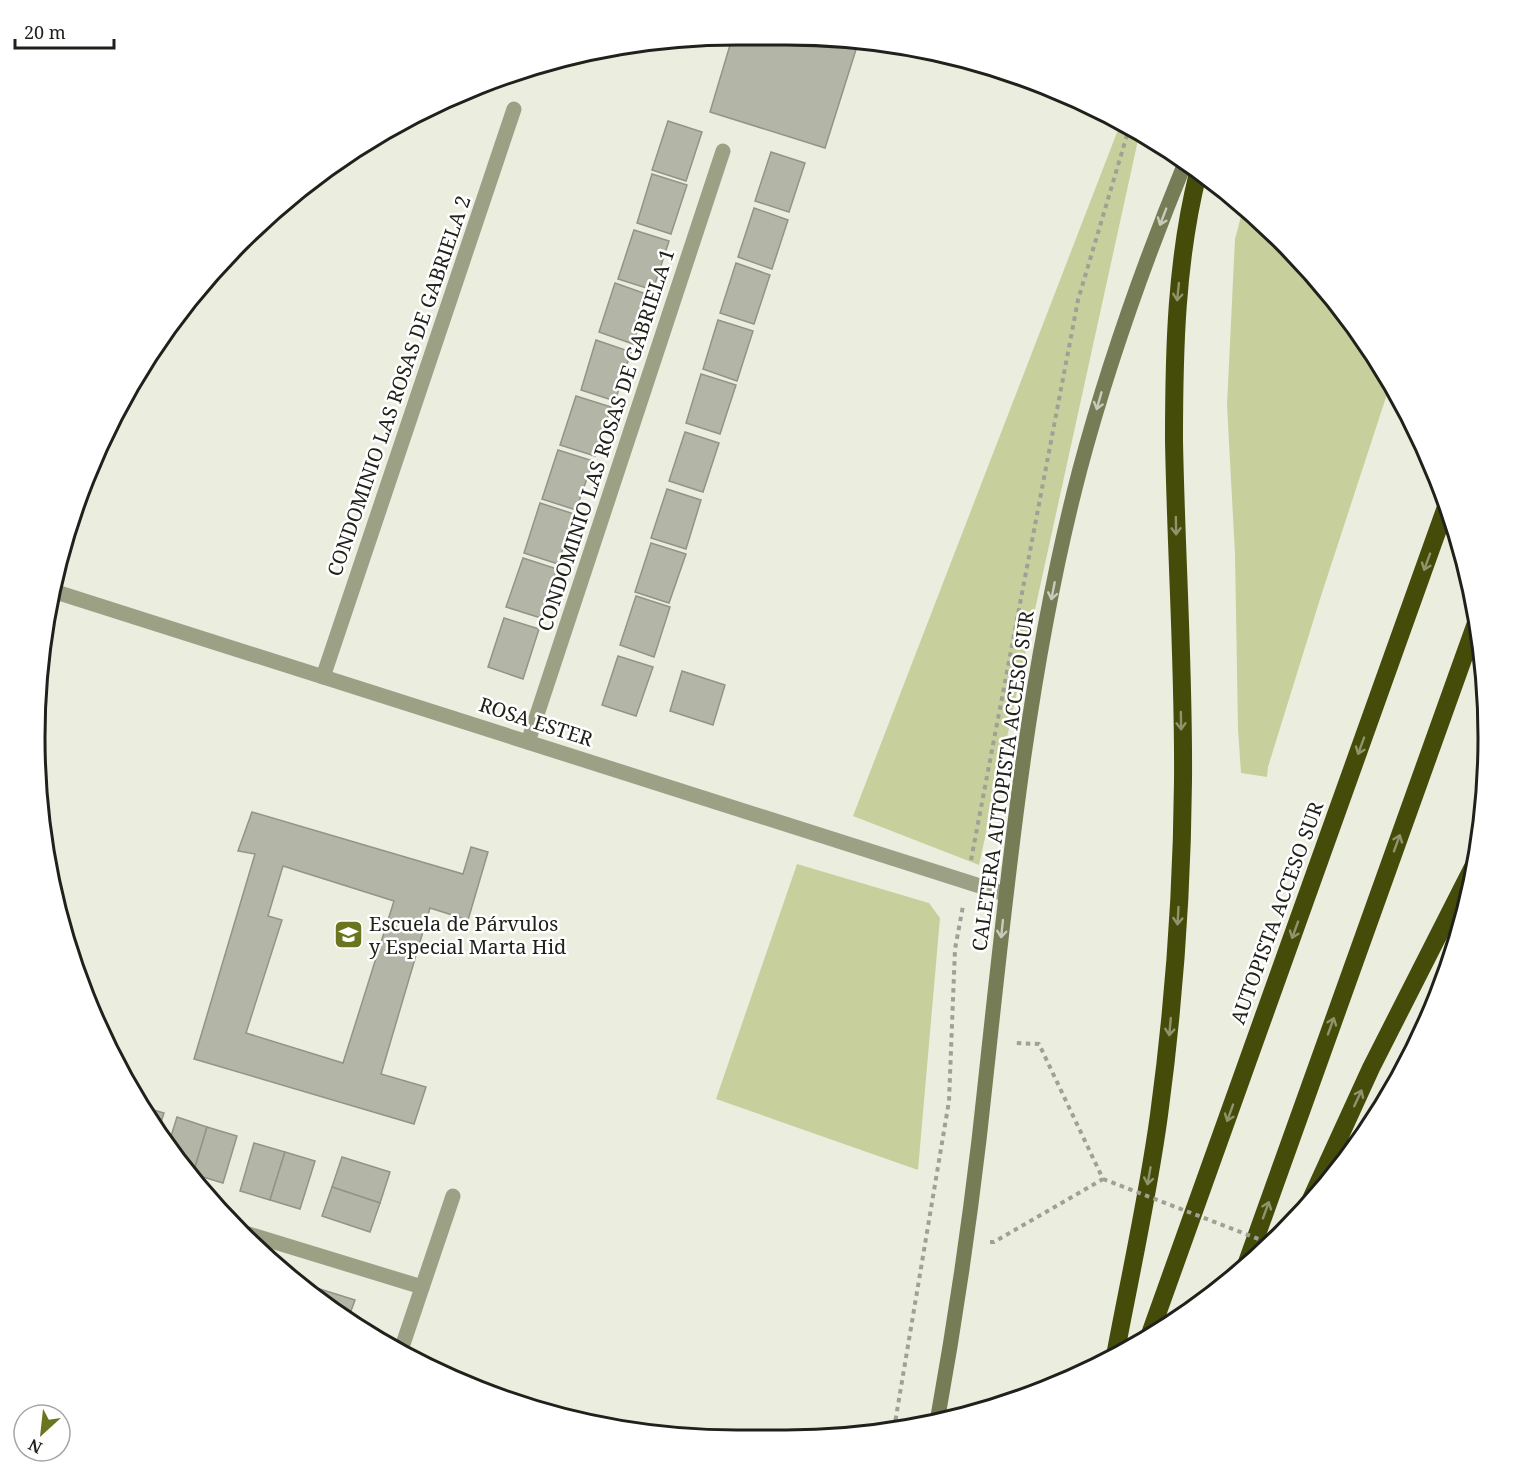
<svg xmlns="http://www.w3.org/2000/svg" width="1523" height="1475" font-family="'Noto Serif',serif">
	<rect width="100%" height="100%" fill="#ebeedf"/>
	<g fill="#c7d09d">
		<path d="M1121 122 1140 131 979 865 853 816Z"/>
		<path d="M1244 205 1343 309 1390 385 1321 596 1268 767 1267 777 1241 773 1238 729 1235 554 1227 405 1235 239Z"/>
		<path d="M797 864 929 903 940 918 918 1170 716 1099Z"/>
	</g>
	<g fill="#b3b6a7" stroke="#919486" stroke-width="1.5" fill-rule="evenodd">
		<path d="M733 35 859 40 825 148 710 112Z"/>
		<path d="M668 121 702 132 686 181 652 170Z"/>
		<path d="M771 152 805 163 789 212 755 201Z"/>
		<path d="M652 174 687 185 671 234 637 223Z"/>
		<path d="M754 208 788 220 772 269 738 257Z"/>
		<path d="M634 230 669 241 653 290 618 279Z"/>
		<path d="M736 263 770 275 754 324 720 313Z"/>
		<path d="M615 283 649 295 633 344 599 332Z"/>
		<path d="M718 320 753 331 737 381 703 369Z"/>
		<path d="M596 340 631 352 615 401 581 390Z"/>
		<path d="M701 374 736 385 720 434 686 423Z"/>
		<path d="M576 396 611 407 595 456 560 445Z"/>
		<path d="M685 432 719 443 703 492 669 481Z"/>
		<path d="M558 450 593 461 576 510 542 499Z"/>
		<path d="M667 489 701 500 686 549 651 538Z"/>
		<path d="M540 503 574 514 558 564 524 553Z"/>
		<path d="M651 543 686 554 669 603 635 592Z"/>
		<path d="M523 558 557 569 541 618 506 607Z"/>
		<path d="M636 596 670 607 654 657 620 645Z"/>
		<path d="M504 618 539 629 523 679 488 667Z"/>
		<path d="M618 656 653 667 636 716 602 705Z"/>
		<path d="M682 671 725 685 713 725 670 711Z"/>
		<path d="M252 812 463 874 471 847 488 852 468 920 430 908 381 1074 426 1087 414 1124 194 1059 255 854 238 851ZM283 866 394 901 343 1063 246 1033 282 920 268 916Z"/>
		<path d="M143 1107 164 1113 158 1131Z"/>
		<path d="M177 1117 207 1127 193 1174 186 1172 180 1166 168 1146Z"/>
		<path d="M207 1127 237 1136 223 1183 193 1174Z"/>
		<path d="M254 1143 285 1152 270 1200 240 1191Z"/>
		<path d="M285 1152 315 1161 300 1209 270 1200Z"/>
		<path d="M342 1157 390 1172 380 1203 332 1187Z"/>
		<path d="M332 1187 380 1203 370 1232 322 1216Z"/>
		<path d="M307 1285 355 1300 348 1319 306 1289Z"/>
	</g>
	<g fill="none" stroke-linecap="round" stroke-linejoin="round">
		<g stroke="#9ea195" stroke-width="4" stroke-dasharray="4.5 4.5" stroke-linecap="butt">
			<path d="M971 860 1078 300 1130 125"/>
			<path d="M990 1242H994L1103 1179 1039 1044 1014 1043"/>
			<path d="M894 1429 949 1101 955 949 963 906"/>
		</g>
		<g stroke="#9ca186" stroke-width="15">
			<path d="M53 591 1005 894"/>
			<path d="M323 677 514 109"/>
			<path d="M528 742 723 151"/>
			<path d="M242 1232 422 1287"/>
			<path d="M400 1353 453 1196"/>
		</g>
		<path stroke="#767c55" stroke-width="15" d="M937 1422C954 1328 968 1234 979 1140 1004 917 1023 686 1080 469 1108 364 1144 263 1185 163"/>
		<g stroke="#454c0a" stroke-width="18">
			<path d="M1307 1208 1371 1068 1474 865"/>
			<path d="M1246 1265 1476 623"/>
			<path d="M1150 1334 1446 507"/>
			<path d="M1115 1356C1130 1276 1148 1196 1159 1115 1174 1004 1182 893 1183 781 1184 667 1176 554 1174 440 1174 350 1176 261 1198 173"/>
		</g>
		<path stroke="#9ea195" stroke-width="4" stroke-dasharray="4.5 4.5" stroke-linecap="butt" d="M1103 1179 1269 1243"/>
	</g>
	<defs><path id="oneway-shaft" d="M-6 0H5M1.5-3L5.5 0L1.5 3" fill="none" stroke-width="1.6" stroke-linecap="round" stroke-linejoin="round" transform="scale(1.5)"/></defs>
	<g stroke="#c8cbbb">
		<use href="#oneway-shaft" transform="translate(1163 217) rotate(111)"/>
		<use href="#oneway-shaft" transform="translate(1099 401) rotate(106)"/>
		<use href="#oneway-shaft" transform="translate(1053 591) rotate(101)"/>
		<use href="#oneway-shaft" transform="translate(1002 929) rotate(96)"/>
	</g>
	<g stroke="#8f946c">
		<use href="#oneway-shaft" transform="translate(1178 292) rotate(96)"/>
		<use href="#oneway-shaft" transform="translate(1176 526) rotate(89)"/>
		<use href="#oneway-shaft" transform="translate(1427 562) rotate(110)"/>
		<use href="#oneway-shaft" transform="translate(1181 721) rotate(89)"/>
		<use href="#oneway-shaft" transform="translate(1361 746) rotate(110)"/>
		<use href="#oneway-shaft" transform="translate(1397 843) rotate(-70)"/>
		<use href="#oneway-shaft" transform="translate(1178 916) rotate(93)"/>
		<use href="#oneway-shaft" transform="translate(1295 930) rotate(110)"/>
		<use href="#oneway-shaft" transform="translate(1331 1026) rotate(-70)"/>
		<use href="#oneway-shaft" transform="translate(1170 1027) rotate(95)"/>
		<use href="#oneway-shaft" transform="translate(1358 1098) rotate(-65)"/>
		<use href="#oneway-shaft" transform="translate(1230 1113) rotate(110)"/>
		<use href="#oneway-shaft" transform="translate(1149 1176) rotate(100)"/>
		<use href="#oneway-shaft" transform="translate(1266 1210) rotate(-70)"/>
	</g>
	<defs>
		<symbol id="school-square" viewBox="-11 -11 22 22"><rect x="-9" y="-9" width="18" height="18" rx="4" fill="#6b751f" stroke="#fff"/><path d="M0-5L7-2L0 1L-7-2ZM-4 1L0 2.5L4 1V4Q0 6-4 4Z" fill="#fff"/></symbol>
	</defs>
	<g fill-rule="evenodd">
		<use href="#school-square" x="332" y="918" width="33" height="33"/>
	</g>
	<g text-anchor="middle" stroke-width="5" stroke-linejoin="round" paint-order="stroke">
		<g font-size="20" fill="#20211b" stroke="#fff">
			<text transform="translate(399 386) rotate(-71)" y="7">CONDOMINIO LAS ROSAS DE GABRIELA 2</text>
			<text transform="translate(606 440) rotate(-72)" y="7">CONDOMINIO LAS ROSAS DE GABRIELA 1</text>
			<text transform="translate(536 722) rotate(18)" y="7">ROSA ESTER</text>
			<text transform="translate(1003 781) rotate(-82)" y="7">CALETERA AUTOPISTA ACCESO SUR</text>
			<text transform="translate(1277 913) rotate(-70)" y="7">AUTOPISTA ACCESO SUR</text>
		</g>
		<g font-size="20" fill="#20211b" stroke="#fff" text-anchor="start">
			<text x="369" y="931">Escuela de Párvulos<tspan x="369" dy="23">y Especial Marta Hid</tspan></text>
		</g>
	</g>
	<path d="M0 0H1523V1475H0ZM737 45H786A692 692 0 0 1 1478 737V738A692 692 0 0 1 786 1430H737A692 692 0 0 1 45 738V737A692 692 0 0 1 737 45Z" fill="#fff" fill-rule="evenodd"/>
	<path fill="none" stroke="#20211b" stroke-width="3" d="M737 45H786A692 692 0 0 1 1478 737V738A692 692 0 0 1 786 1430H737A692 692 0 0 1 45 738V737A692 692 0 0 1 737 45Z"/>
	<g transform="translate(42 1433) rotate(207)"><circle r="28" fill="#ffffff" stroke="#a6a6a4" stroke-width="1.5"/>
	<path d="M0-4.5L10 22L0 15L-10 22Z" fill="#6b751f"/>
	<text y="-9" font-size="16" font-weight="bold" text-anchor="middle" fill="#20211b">N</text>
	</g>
	<path d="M15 39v9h99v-9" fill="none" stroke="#20211b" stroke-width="3"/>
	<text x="24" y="39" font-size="18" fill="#20211b" stroke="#ffffff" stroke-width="4.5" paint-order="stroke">20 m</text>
</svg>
